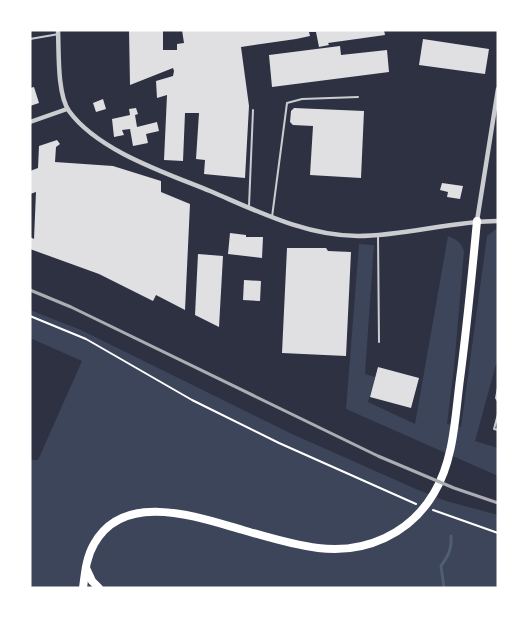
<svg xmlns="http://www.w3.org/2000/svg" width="528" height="618" font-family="'Times New Roman',serif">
	<rect width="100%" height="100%" fill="#2d3142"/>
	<g fill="#3c4559">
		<path d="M496 229H498V357L475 441 498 448V476L346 409 359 244 374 245 365 374 375 377 368 402 415 424 448 236C456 239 461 242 464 251L454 368 447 424 461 427 487 236Z"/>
		<path d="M30 310 81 330 292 434 416 489 446 501 498 515V588H30V460H38L82 361 30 338Z"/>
	</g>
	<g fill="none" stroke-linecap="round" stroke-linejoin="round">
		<path stroke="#4f5d75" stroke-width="3" d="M444 588 441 566C448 556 452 549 451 536"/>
	</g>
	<g fill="#e0e0e3">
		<path d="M129 30H163V50H177V44L184 43 182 30H384L385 35 328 43 329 45 319 47 316 32H309L310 36 296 39 241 47 249 106 245 178 204 174 205 160 196 159 199 113H185L183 161 164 160 167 95 157 98 156 81 173 76 174 71 173 68 130 85Z"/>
		<path d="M423 39 489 49 485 74 419 65Z"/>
		<path d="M340 46 341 55 387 50 389 72 272 87 269 55Z"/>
		<path d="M34 87 39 103 30 106V88Z"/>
		<path d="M103 99 106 109 96 112 93 103Z"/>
		<path d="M136 108 138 114 135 115 137 127 157 122 159 131 146 134 148 143 133 146 130 129 122 130 124 135 114 137 112 119 130 115 129 109Z"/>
		<path d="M294 108 364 111 361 178 310 175 313 126 293 125 290 122 291 111Z"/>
		<path d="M57 140 60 144 56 147 55 162 113 166 161 181V192L190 204 185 310 156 295 153 301 99 274 30 249V237L34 239 36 192 30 194V171L38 168 39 146Z"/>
		<path d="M442 183 463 186 460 199 447 197 448 192 440 190Z"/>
		<path d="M230 233 246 235V237H263L262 258 228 254Z"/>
		<path d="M287 248H326L328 251 351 252 346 356 282 353Z"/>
		<path d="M198 254 223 256 219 327 195 315Z"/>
		<path d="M244 280 261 281 260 301 243 300Z"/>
		<path d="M378 367 419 378 411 408 370 397Z"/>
	</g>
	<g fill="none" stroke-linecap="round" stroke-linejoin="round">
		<g stroke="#fff" stroke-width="2">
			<path d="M30 316 86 339 192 400 279 443 416 504"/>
			<path d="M433 510 498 533"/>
		</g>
		<g stroke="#caccd0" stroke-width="2">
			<path d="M30 39 59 34"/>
			<path d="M249 206 253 110"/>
			<path d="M272 217 287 103 302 99 358 97"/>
			<path d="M378 235 379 342"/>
			<path d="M498 388 496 398 498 401"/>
			<path d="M498 414 494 429 498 430"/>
		</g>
		<g stroke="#caccd0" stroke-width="4.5">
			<path d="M58 30C59 51 57 94 69 111 98 151 166 173 210 191 257 211 306 236 358 236 405 236 451 221 498 221"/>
			<path d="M30 122 67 109"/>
			<path d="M477 221 498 89"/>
		</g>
		<g stroke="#fff" stroke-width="8">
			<path d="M86 568 92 581 99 588"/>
			<path d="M83 588C85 573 86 558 94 544 124 490 197 517 243 530 267 537 293 545 318 548 365 554 410 534 434 493 454 460 455 417 460 379 467 326 472 274 477 221"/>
		</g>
		<path stroke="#abadb3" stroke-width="3" d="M30 290 71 307 378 456 454 488 498 503"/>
	</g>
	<rect width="528" height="618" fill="none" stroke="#ffffff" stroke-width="63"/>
</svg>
